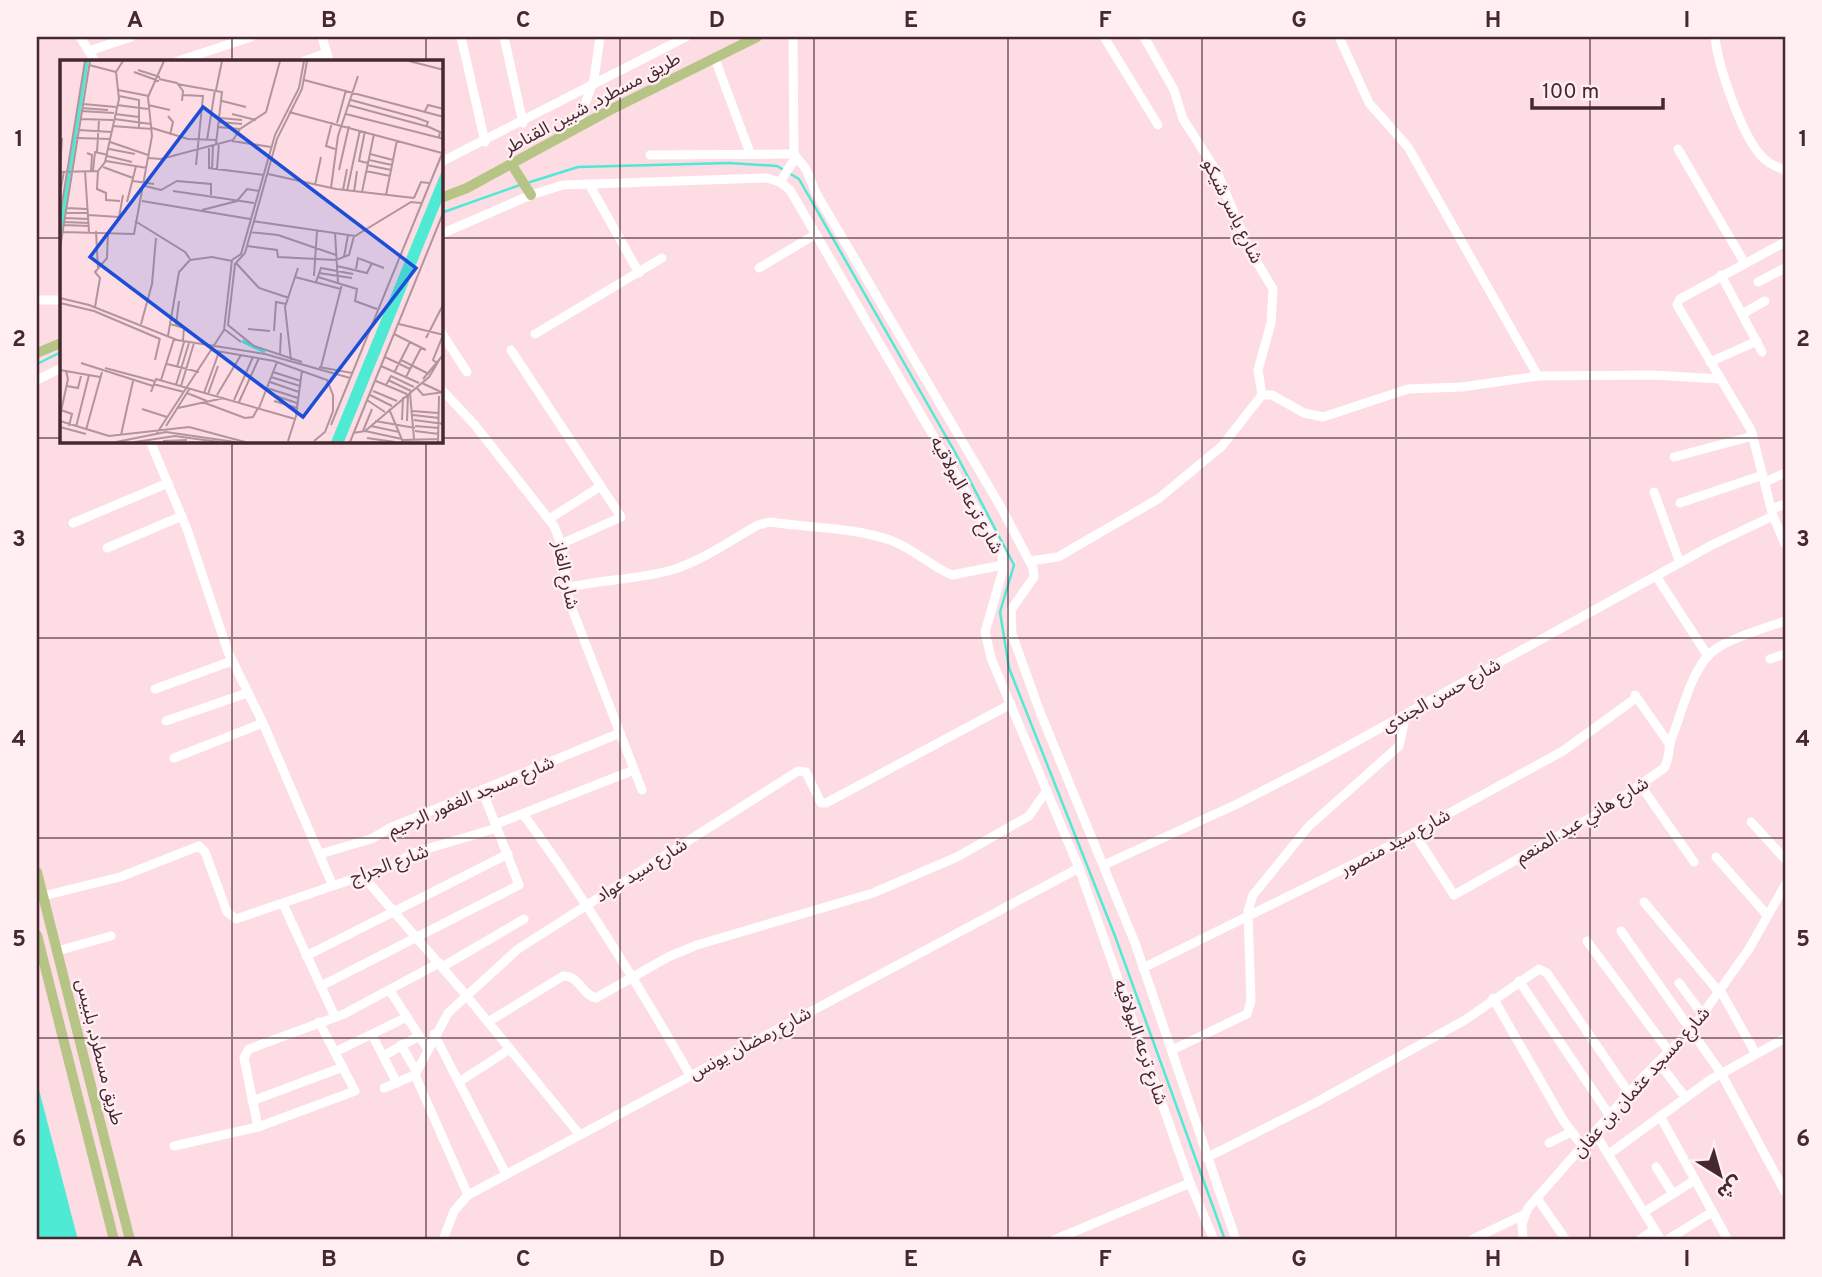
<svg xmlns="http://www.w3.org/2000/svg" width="1822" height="1277" font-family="Overpass,'Noto Sans Arabic',sans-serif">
	<rect width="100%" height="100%" fill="#fddce4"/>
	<path fill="#4fead4" d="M37 1082 78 1240H37Z"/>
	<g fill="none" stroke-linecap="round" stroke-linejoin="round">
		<g stroke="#4fead4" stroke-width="2.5">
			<path d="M527 183 578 167 729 163 777 166 799 179 956 454 1014 565 1000 612 1009 668 1115 936 1225 1240"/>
			<path d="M441 213 520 185"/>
			<path d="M37 364 61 352"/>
		</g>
		<g stroke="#fff" stroke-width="9">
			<path d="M80 37 95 61"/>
			<path d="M322 37 329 61"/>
			<path d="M461 37 485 142"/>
			<path d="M504 37 523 123"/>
			<path d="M793 37 794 154 806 169 816 193 1002 509 1033 568 1034 577 1011 610 1012 634 1040 712 1135 943 1236 1240"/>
			<path d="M1104 37 1158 125"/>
			<path d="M1144 37 1174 90 1183 119 1217 172 1249 249 1273 289 1271 323 1258 370 1262 395"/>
			<path d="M1339 37 1369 103 1408 147 1538 376"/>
			<path d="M1715 37C1718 66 1740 129 1758 152 1765 162 1774 166 1785 170"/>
			<path d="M89 51 131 37"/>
			<path d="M715 59 750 153"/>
			<path d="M178 61 251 37"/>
			<path d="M304 61 327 53"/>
			<path d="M576 129 594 79 600 37"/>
			<path d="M1678 149 1744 262"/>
			<path d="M650 155 794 154"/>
			<path d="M441 162 686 37"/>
			<path d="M780 182 796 157"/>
			<path d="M589 184 639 273"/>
			<path d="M441 234 531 195 563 185 767 178 780 182 790 190 1002 554 1003 570 985 632 991 658 1079 868 1190 1183 1214 1240"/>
			<path d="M1785 242 1680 299 1677 305 1751 430 1773 516 1785 544"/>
			<path d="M759 268 816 234"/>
			<path d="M1721 275 1762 352"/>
			<path d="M1758 282 1785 268"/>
			<path d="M37 300H61"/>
			<path d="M1742 314 1765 301"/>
			<path d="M441 332 467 372"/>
			<path d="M535 334 662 258"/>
			<path d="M511 350 621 517 561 544"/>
			<path d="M1710 362 1757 341"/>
			<path d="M37 380 61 368"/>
			<path d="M441 389 474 424 554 526 561 544 569 601 642 790"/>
			<path d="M150 441 187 529 228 652 263 723 332 884"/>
			<path d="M1674 457 1753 436"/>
			<path d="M1765 482 1785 473"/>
			<path d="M1654 492 1680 563"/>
			<path d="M1680 503 1763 475"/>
			<path d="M1772 509 1785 504"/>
			<path d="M549 519 601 486"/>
			<path d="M73 523 168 483"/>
			<path d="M107 548 182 516"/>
			<path d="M1030 561 1058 557 1158 499 1222 446 1262 395H1272L1304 413 1323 417 1408 389 1462 387 1538 376 1654 375 1720 379"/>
			<path d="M1656 576 1708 656"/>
			<path d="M566 588C601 579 637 580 672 570 702 561 731 540 758 525L770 522C809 528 852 527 890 540 913 548 930 566 952 575L1003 565"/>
			<path d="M1770 659 1785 654"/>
			<path d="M155 689 232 661"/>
			<path d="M1635 695 1670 745"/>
			<path d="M166 721 247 693"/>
			<path d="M174 758 263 723"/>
			<path d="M1641 786 1694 862"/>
			<path d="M523 814C586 900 637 982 690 1075"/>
			<path d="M1751 822 1785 859"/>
			<path d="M496 824 634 770"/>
			<path d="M1414 833 1454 895 1608 808 1664 768C1671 757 1667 748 1672 737 1683 711 1692 662 1719 647 1738 635 1764 629 1785 621"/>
			<path d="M320 854 371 839 390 828 620 733"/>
			<path d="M1716 857 1767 915"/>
			<path d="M1104 865 1237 804 1319 762 1712 545 1773 516"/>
			<path d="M362 875 466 995 579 1134"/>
			<path d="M43 896 120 877 199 846 205 852 227 912 236 919 391 866 413 853 497 828"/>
			<path d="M1644 902 1719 992"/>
			<path d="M283 904 335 1017"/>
			<path d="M1621 931 1721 1073 1785 1192"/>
			<path d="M1587 941 1670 1053"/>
			<path d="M57 951 111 936"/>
			<path d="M306 956 508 854"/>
			<path d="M442 967 524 919"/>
			<path d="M1143 968 1382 850 1563 751 1636 698"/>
			<path d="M1519 981 1610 1116"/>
			<path d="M1679 983 1703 1015"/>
			<path d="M321 986 519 885 482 790"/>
			<path d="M1720 990 1756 1054"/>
			<path d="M390 991 427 1048"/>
			<path d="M1493 998 1563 1120 1583 1147"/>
			<path d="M488 1022 563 976C579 975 582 995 596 998L668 957 697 945 873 893 957 857 1029 816 1047 790"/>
			<path d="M434 1034 506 1174"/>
			<path d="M372 1035 397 1083"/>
			<path d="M401 1045 416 1071"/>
			<path d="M1172 1050 1247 1014 1251 1001 1248 911 1253 895 1309 826 1399 746 1406 714"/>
			<path d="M335 1052 407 1017"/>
			<path d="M383 1056 419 1036"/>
			<path d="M1659 1063 1685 1097"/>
			<path d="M459 1082 510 1049"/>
			<path d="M384 1088 415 1075"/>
			<path d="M252 1101 343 1067"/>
			<path d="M1660 1116 1728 1240"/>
			<path d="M258 1127 244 1058 249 1049 344 1014 439 963"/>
			<path d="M1595 1133 1661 1240"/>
			<path d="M1549 1143 1571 1132"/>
			<path d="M174 1146 258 1127 355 1091 319 1022"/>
			<path d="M1609 1154 1710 1080 1785 1038"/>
			<path d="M1206 1158 1315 1103 1465 1020 1539 969 1547 973 1629 1093"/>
			<path d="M1656 1167 1673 1194"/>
			<path d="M468 1195 415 1075 448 1013 518 949 798 771 806 772 821 803H826L1011 704"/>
			<path d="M1537 1198 1566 1240"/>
			<path d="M1644 1212 1695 1180"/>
			<path d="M443 1240 454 1211 468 1195 1079 868"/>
			<path d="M1054 1240 1190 1183"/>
			<path d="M1471 1240 1525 1214"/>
			<path d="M1523 1240 1522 1224 1528 1208 1643 1077 1692 1029 1749 949 1785 885"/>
			<path d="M1639 1240 1654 1230"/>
			<path d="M1667 1240 1712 1212"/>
		</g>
		<g stroke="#b6c586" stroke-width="10">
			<path d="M512 165 531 195"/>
			<path d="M441 198 467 188 610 110 757 37"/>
			<path d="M37 353 61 343"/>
			<path d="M37 872 130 1240"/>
			<path d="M37 935 114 1240"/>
		</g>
	</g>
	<path fill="none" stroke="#462830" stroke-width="2" stroke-opacity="0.55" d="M232 37V61M426 37V61M620 37V1240M814 37V1240M1008 37V1240M1202 37V1240M1396 37V1240M1590 37V1240M37 238H61M441 238H1785M37 438H61M441 438H1785M232 441V1240M426 441V1240M37 638H1785M37 838H1785M37 1038H1785"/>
	<g text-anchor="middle" stroke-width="5" stroke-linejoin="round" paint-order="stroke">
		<g font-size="18" fill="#462830" stroke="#ffeef2">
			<text transform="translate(592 103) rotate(-28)" y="6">طريق مسطرد, شبين القناطر</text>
			<text transform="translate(1233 211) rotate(64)" y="6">شارع ياسر شيكو</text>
			<text transform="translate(967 495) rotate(61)" y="6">شارع ترعه البولاقيه</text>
			<text transform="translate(566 575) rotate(78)" y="6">شارع الغاز</text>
			<text transform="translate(1441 695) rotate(-29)" y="6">شارع حسن الجندى</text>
			<text transform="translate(471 796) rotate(-23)" y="6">شارع مسجد الغفور الرحيم</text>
			<text transform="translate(1582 820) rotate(-31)" y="6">شارع هاني عبد المنعم</text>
			<text transform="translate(1395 842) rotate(-28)" y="6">شارع سيد منصور</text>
			<text transform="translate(389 864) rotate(-20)" y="6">شارع الجراج</text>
			<text transform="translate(641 870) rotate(-32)" y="6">شارع سيد عواد</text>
			<text transform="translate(1141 1042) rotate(71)" y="6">شارع ترعه البولاقيه</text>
			<text transform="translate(750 1043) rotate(-28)" y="6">شارع رمضان يونس</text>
			<text transform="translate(100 1052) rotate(76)" y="6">طريق مسطرد, بلبيس</text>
			<text transform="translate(1641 1082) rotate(-48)" y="6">شارع مسجد عثمان بن عفان</text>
		</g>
	</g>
	<g transform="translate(60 60)">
		<rect width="383" height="383" fill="#fddce4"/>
		<path d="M383 108V138L284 382H271Z" fill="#4fead4"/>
		<path fill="none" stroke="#4fead4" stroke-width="3.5" d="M0 173 27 1M182 281 205 292"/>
		<path fill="none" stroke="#b4949c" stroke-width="2" d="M349 1 384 10M29 5 56 12M78 10 100 17M74 12 99 21M99 19 117 23 123 31 122 41M244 20 384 57M117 24 162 32 156 84M58 30 89 36M156 30 162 1M123 35 143 36 136 105M59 36 79 40V68M291 40 357 58 368 62 366 67M162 41 186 47M23 44 56 47M57 45 88 49M88 45 110 50M288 45 369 67 380 72 379 77M22 48 48 50M21 51 54 53M365 51 368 45 384 49M229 52 382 93M55 54 79 57M172 54 196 60M286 54 384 79M108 56 113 62 110 75M160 58 182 60M20 59 53 60M54 59 91 64M159 62 182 64M272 62 266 86 275 89M277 63 286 30M52 66 92 69M158 67 180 69M92 68 128 79 157 80M18 70 52 72M305 71 299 101 308 103M16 78 51 79M147 80 155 30M172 81 211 87M50 82 88 95M149 86V108L204 115M49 89 75 94M37 92 39 60M27 93 32 95 31 111M310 94 333 100M47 96 72 102M88 98 101 99 173 80 180 69 206 52 220 1M309 100 332 105M46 101 87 108M307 105 331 110M43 107 73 118M152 109 153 85M157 109 159 83M0 110 2 78M279 110 289 66M25 111 29 172M33 111 35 92 48 95M38 111 37 129 46 133V140L60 141M306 111 330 116M0 112 38 111 45 102 59 39 56 12 63 1M208 114 276 129 354 138M73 121 94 124M255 125 261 97M85 126 101 130 117 121 151 124V135M271 128 278 76 298 16M283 130 287 109M113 131 194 143M287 131 300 70M294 132 297 111M302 132 314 74M0 133 4 111M326 135 337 80M354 138 361 122 369 123M82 141 190 159M67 142 76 106M6 148 27 149M142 150 177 141 187 129 199 131M5 153H28M28 155 59 157 63 135M0 156 25 1M5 158 28 159M75 161 125 192 130 199M193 161 295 176 351 142 361 143M4 162 29 163M3 165 29 166M36 171 38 209M3 172 74 174 92 76 88 37 104 1M190 172 218 175 276 195M275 173 278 223M187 186 217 190 218 197 276 200 289 195 294 176M0 188 30 1M284 197 288 175M130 200 152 197 172 201M176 203 199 228 229 238M277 206 307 213 312 203M296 209 298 198 324 208M259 213 292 218M254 216 257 171M235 217 281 229M258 217 297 229 295 241 317 249M256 222 261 208 293 214M0 238 29 245 117 280 205 294 290 318M0 243 34 251 100 279M35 247 40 218 35 212 47 198 48 171M81 264 92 224 96 178M110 264 124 268 123 280M339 264 384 275M116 265 119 241M164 269 181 282M188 269 210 271M214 271 216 242 226 244M334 274 366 290M108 276 119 212 130 200M366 278 384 243M151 290 214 301 267 320 273 335V351L265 372 254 381M220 294 221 273M325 297 350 309M95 300 100 278M231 300 225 247 238 208M341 300 369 314M242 302 194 286 168 265 175 204 185 193 217 79 242 29 247 1M21 303 93 326M377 303 373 300 383 275M107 304 139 312M321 306 359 323M117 307 124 282M259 307 292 313M261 307 282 224M45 308 94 321M0 310 40 317M335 311 350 282M213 312 241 321M211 317 240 326M346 317 361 288M363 319 384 294M101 320 114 279M328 320 351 331M316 321 347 334M210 322 239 332M362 323 381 332M93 324 124 332M116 325 129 283M326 325 331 316 354 327M7 326 18 328 21 316M121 326 134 283M356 327 363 335 384 332M207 328 238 338M313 331 337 341M91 332 96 319 235 359M127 333 147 341M144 333 159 292M350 333 354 379M148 334 158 306M157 335 181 295M310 335 332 346M216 336 237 343M174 340 193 297M307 340 325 352M214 341 237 348M179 342 199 298M145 343 185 358 193 357 198 348M118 348 164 338M199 348 217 302M82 349 107 357M329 349 343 382M1 350 12 354 9 366M352 351 378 353M353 355 379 358M0 356 8 319 6 311M342 360 343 337M354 360 384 364M0 361 49 376 129 367 185 382M315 361 355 368M347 361 348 334M271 365 384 89M106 366 130 328M311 366 339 372M355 366 379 368M0 367 26 374M16 367 29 315M26 370 42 312M303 371 312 349M305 371 342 379M355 371 379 374M97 373 164 270 172 200 181 194 215 75 239 28 244 1M293 373 305 371 369 317 381 297M61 375 73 321M307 378 335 382M342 380 378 379M103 381 127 380M228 381 236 356 242 310M56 382 106 372 175 382M75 382 115 376 159 382M290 382 384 151M378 382 379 336"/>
		<path fill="#1d4ed8" fill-opacity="0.15" stroke="#1d4ed8" stroke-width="3.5" d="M143 47 356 208 243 357 30 197Z"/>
		<rect width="383" height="383" fill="none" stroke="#462830" stroke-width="3.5"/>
	</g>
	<rect width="1822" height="1277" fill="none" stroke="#ffeef2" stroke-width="77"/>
	<g transform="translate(1720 1175) rotate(143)" stroke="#ffeef2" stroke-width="5" paint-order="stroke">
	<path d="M0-5L12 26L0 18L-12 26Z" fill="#462830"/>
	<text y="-10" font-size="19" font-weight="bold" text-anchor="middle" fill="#462830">ش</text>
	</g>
	<path d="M1532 98v10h131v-10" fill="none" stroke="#462830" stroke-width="3.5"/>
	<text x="1542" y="98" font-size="21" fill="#462830" stroke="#ffeef2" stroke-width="5" paint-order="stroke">100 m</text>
	<rect x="38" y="38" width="1746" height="1200" fill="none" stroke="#462830" stroke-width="2.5"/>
	<g font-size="23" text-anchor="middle" font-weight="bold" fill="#462830">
		<text x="135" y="27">A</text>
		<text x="329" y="27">B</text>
		<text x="523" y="27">C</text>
		<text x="717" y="27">D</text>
		<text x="911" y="27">E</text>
		<text x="1105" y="27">F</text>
		<text x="1299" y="27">G</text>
		<text x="1493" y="27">H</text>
		<text x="1687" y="27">I</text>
		<text x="19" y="146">1</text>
		<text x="1803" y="146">1</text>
		<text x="19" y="346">2</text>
		<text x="1803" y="346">2</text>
		<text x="19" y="546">3</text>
		<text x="1803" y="546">3</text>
		<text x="19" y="746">4</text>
		<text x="1803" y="746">4</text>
		<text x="19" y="946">5</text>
		<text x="1803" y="946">5</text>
		<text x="19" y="1146">6</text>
		<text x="1803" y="1146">6</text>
		<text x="135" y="1266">A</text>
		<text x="329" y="1266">B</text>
		<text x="523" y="1266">C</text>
		<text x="717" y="1266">D</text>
		<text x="911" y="1266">E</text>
		<text x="1105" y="1266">F</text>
		<text x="1299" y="1266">G</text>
		<text x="1493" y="1266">H</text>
		<text x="1687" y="1266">I</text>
	</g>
</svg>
